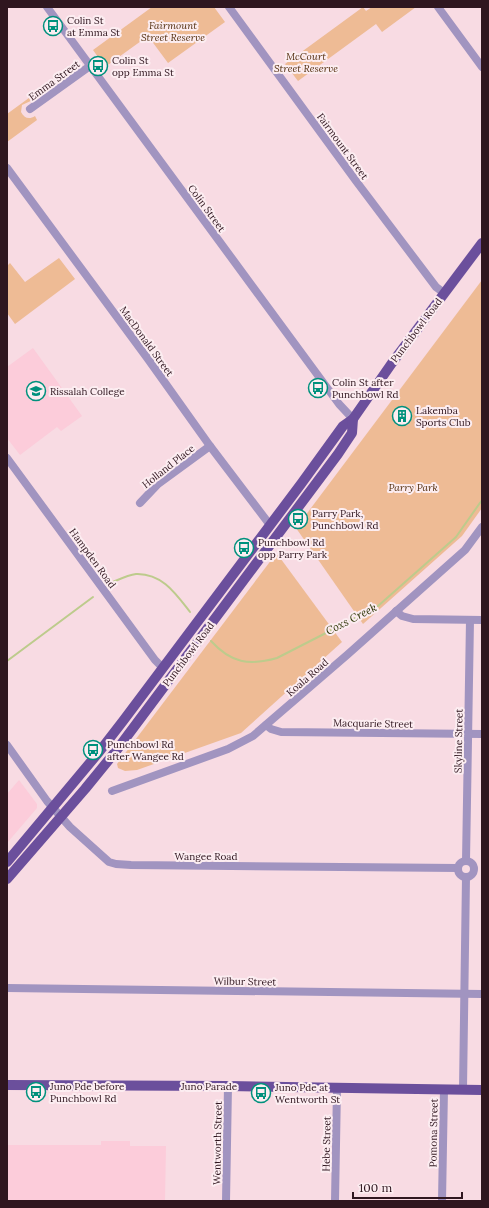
<svg xmlns="http://www.w3.org/2000/svg" width="489" height="1208" font-family="Lora,serif">
	<rect width="100%" height="100%" fill="#f8dbe3"/>
	<g fill="#fcccda">
		<path d="M33 348 82 416 61 431 57 427 20 455 7 438V367Z"/>
		<path d="M19 780 37 804V808L7 843V794Z"/>
		<path d="M101 1141H130V1146H166L165 1201H7V1145H101Z"/>
	</g>
	<g fill="#eebb95">
		<path d="M152 7H214L225 22 168 63 148 36 105 67 93 50Z"/>
		<path d="M363 7 366 11 372 7H416L382 32 376 24 298 81 285 64Z"/>
		<path d="M33 95 35 99 22 105 21 112C24 118 29 120 35 116L37 120 7 142V114Z"/>
		<path d="M59 258 75 279 15 324 7 313V266L10 263 25 282Z"/>
		<path d="M482 280V508L462 536 363 624 296 528Z"/>
		<path d="M275 555H278L342 642 241 733 137 770 125 771 118 768 117 764Z"/>
	</g>
	<g fill="none" stroke-linecap="round" stroke-linejoin="round">
		<g stroke="#bdcb8c" stroke-width="2">
			<path d="M113 582C120 579 128 575 136 574 162 573 176 594 190 612"/>
			<path d="M211 641C231 663 249 666 277 658L367 612 378 606 456 537 482 500"/>
			<path d="M7 661 93 597"/>
		</g>
		<g stroke="#a194c0" stroke-width="8">
			<path d="M47 7 339 404 353 419"/>
			<path d="M229 7 356 181 436 287 444 293"/>
			<path d="M438 7 482 67"/>
			<path d="M30 109 90 66"/>
			<path d="M7 168 148 359 210 446 270 525"/>
			<path d="M7 458 155 660 163 668"/>
			<path d="M140 503 158 484 210 446"/>
			<path d="M396 611 402 616 413 619 482 620"/>
			<path d="M266 725 271 729 281 732 482 734"/>
			<path d="M7 745 47 801 70 827 109 862 116 864 131 865 458 868"/>
			<path d="M112 791 228 749 253 736 347 655 465 550 482 527"/>
			<path d="M466 861 470 620"/>
			<circle cx="466" cy="869" r="8"/>
			<path d="M7 988 482 994"/>
			<path d="M463 1089 466 877"/>
			<path d="M226 1201 228 1086"/>
			<path d="M335 1201 337 1088"/>
			<path d="M442 1201 444 1089"/>
		</g>
		<g stroke="#6b4f9c" stroke-width="10">
			<path d="M7 862 99 752 123 721 301 484 343 426 353 419 392 363 482 243"/>
			<path d="M7 879 85 789 116 751 338 454 352 433 353 419"/>
			<path d="M7 1085 228 1086 482 1090"/>
		</g>
	</g>
	<defs>
		<symbol id="bus-ring" viewBox="-11 -11 22 22"><circle r="9.5" fill="#fcedf1" stroke="#00917d" stroke-width="1.5"/><path d="M-5-6H5V4H4V6H2V4H-2V6H-4V4H-5ZM-3.5-4V0h7V-4ZM-3.5 1.2v1.5H-2V1.2ZM2 1.2v1.5H3.5V1.2Z" fill="#00917d"/></symbol>
		<symbol id="university-ring" viewBox="-11 -11 22 22"><circle r="9.5" fill="#fcedf1" stroke="#00917d" stroke-width="1.5"/><path d="M0-5L7-2L0 1L-7-2ZM-4 1L0 2.5L4 1V4Q0 6-4 4Z" fill="#00917d"/></symbol>
		<symbol id="building-ring" viewBox="-11 -11 22 22"><circle r="9.5" fill="#fcedf1" stroke="#00917d" stroke-width="1.5"/><path d="M-4-6H4V6H1V3H-1V6H-4ZM-2.5-4.3h1.7v1.8h-1.7ZM.8-4.3h1.7v1.8H.8ZM-2.5-1h1.7V.8h-1.7ZM.8-1h1.7V.8H.8Z" fill="#00917d"/></symbol>
	</defs>
	<g fill-rule="evenodd">
		<use href="#bus-ring" x="42" y="15" width="22" height="22"/>
		<use href="#bus-ring" x="87" y="55" width="22" height="22"/>
		<use href="#bus-ring" x="307" y="377" width="22" height="22"/>
		<use href="#university-ring" x="25" y="380" width="22" height="22"/>
		<use href="#building-ring" x="391" y="405" width="22" height="22"/>
		<use href="#bus-ring" x="287" y="508" width="22" height="22"/>
		<use href="#bus-ring" x="233" y="537" width="22" height="22"/>
		<use href="#bus-ring" x="82" y="739" width="22" height="22"/>
		<use href="#bus-ring" x="25" y="1081" width="22" height="22"/>
		<use href="#bus-ring" x="250" y="1082" width="22" height="22"/>
	</g>
	<g text-anchor="middle" stroke-width="4" stroke-linejoin="round" paint-order="stroke">
		<g font-size="10" fill="#2f161f" stroke="#fcedf1" text-anchor="start">
			<text x="67" y="24">Colin St<tspan x="67" dy="12">at Emma St</tspan></text>
			<text x="112" y="64">Colin St<tspan x="112" dy="12">opp Emma St</tspan></text>
			<text x="332" y="386">Colin St after<tspan x="332" dy="12">Punchbowl Rd</tspan></text>
			<text x="50" y="395">Rissalah College</text>
			<text x="416" y="414">Lakemba<tspan x="416" dy="12">Sports Club</tspan></text>
			<text x="312" y="517">Parry Park,<tspan x="312" dy="12">Punchbowl Rd</tspan></text>
			<text x="258" y="546">Punchbowl Rd<tspan x="258" dy="12">opp Parry Park</tspan></text>
			<text x="107" y="748">Punchbowl Rd<tspan x="107" dy="12">after Wangee Rd</tspan></text>
			<text x="50" y="1090">Juno Pde before<tspan x="50" dy="12">Punchbowl Rd</tspan></text>
			<text x="275" y="1091">Juno Pde at<tspan x="275" dy="12">Wentworth St</tspan></text>
		</g>
		<g font-size="10" font-style="italic" fill="#532f0f" stroke="#fcedf1">
			<text x="173" y="29">Fairmount<tspan x="173" dy="12">Street Reserve</tspan></text>
			<text x="306" y="60">McCourt<tspan x="306" dy="12">Street Reserve</tspan></text>
			<text x="413" y="491">Parry Park</text>
		</g>
		<g font-size="10" fill="#2f161f" stroke="#fcedf1">
			<text transform="translate(54 80) rotate(-36)" y="4">Emma Street</text>
			<text transform="translate(343 146) rotate(54)" y="4">Fairmount Street</text>
			<text transform="translate(207 208) rotate(54)" y="4">Colin Street</text>
			<text transform="translate(416 330) rotate(-53)" y="4">Punchbowl Road</text>
			<text transform="translate(147 341) rotate(54)" y="4">MacDonald Street</text>
			<text transform="translate(168 466) rotate(-38)" y="4">Holland Place</text>
			<text transform="translate(93 558) rotate(54)" y="4">Hampden Road</text>
			<text transform="translate(188 654) rotate(-53)" y="4">Punchbowl Road</text>
			<text transform="translate(307 677) rotate(-41)" y="4">Koala Road</text>
			<text transform="translate(373 723) rotate(1)" y="4">Macquarie Street</text>
			<text transform="translate(458 741) rotate(-89)" y="4">Skyline Street</text>
			<text x="206" y="860">Wangee Road</text>
			<text transform="translate(245 981) rotate(1)" y="4">Wilbur Street</text>
			<text x="209" y="1090">Juno Parade</text>
			<text transform="translate(433 1133) rotate(-89)" y="4">Pomona Street</text>
			<text transform="translate(217 1143) rotate(-89)" y="4">Wentworth Street</text>
			<text transform="translate(326 1144) rotate(-89)" y="4">Hebe Street</text>
		</g>
		<g font-size="11" font-style="italic" fill="#2f3707" stroke="#fcedf1">
			<text transform="translate(351 619) rotate(-27)" y="4">Coxs Creek</text>
		</g>
	</g>
	<rect width="489" height="1208" fill="none" stroke="#2f161f" stroke-width="16"/>
	<path d="M353 1192v6h109v-6" fill="none" stroke="#2f161f" stroke-width="2"/>
	<text x="359" y="1192" font-size="12" fill="#2f161f" stroke="#fcedf1" stroke-width="3" paint-order="stroke">100 m</text>
</svg>
